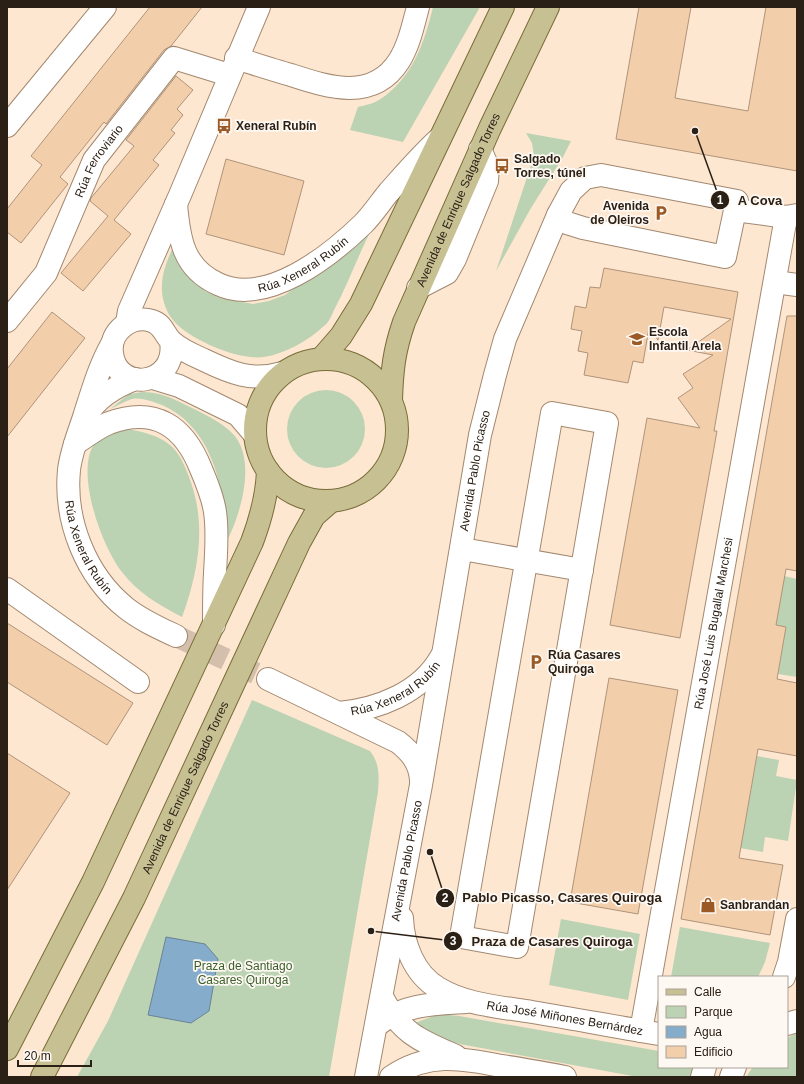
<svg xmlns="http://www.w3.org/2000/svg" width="804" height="1084" font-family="Helvetica,sans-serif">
	<rect width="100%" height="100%" fill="#fee7d1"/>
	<g fill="#bbd2b3">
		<path d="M433 7H480L403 142 350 130 358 107C365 105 373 104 379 100 412 79 424 44 433 7Z"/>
		<path d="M526 133 571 141 563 157 531 208 496 271 534 156 532 143Z"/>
		<path d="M371 230C358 256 348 284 334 310 332 315 329 322 325 325 308 341 287 353 264 357 239 361 188 339 173 320 166 312 161 297 162 286 162 272 168 258 174 245L190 275 205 291 220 298 253 304 269 301 285 295 336 259Z"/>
		<circle cx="326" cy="429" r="39"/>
		<path d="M143 392C165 393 173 399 192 408 206 415 219 421 231 432 258 457 241 513 227 541 224 490 214 428 162 405 153 402 142 397 132 399 125 401 117 406 110 409L129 394Z"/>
		<path d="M128 429C143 432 158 435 170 445 179 452 185 466 189 477 207 523 199 571 182 617 159 605 138 593 122 572 102 547 74 471 95 443 104 433 116 432 128 429Z"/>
		<path d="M784 576 797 579V677L778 674 786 627 776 625Z"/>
		<path d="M252 700 370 751C380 764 379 776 378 792L329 1077H77L108 1021Z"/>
		<path d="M757 756 779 760 776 776 797 780 788 841 765 837 763 852 740 848Z"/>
		<path d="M561 919 640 934 628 1000 549 985Z"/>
		<path d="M680 927 770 943 765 962 758 977H671Z"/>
		<path d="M439 1014 459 1016 659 1051V1067H697L696 1077H638L454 1043 430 1035 415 1023Z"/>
		<path d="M797 1033V1077H746L753 1067H787V1038Z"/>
	</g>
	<path fill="#85adcb" stroke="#6a8395" d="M166 937 205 944 218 959 209 1011 191 1023 148 1015Z"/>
	<g fill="#f2ceab" stroke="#af947a">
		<path d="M150 7H202L171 46 164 50 106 124 104 122 60 177 68 184 21 243 7 232V209L42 165 31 156Z"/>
		<path d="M639 7H691L675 98 748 111 766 7H797V171L616 139Z"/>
		<path d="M176 76 193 90 177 109 183 115 171 130 175 133 153 160 159 165 114 220 131 234 83 291 61 273 108 216 90 201 91 198 134 146 126 140Z"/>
		<path d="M226 159 304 181 284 255 206 234Z"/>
		<path d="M604 268 738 292 714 431H717L680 638 610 625 647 418 700 428 678 398 693 388 683 374 713 355 687 350 731 319 664 307 658 340 649 328 643 363 633 361 628 383 584 375 588 353 578 351 582 331 571 329 575 306 586 308 590 287 600 288Z"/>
		<path d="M52 312 85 338 7 437V369Z"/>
		<path d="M787 316H797V571L786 569 776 625 786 627 777 679 797 683V756L758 749 739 858 783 865 770 935 681 919Z"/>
		<path d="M7 623 133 703 107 745 7 682Z"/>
		<path d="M609 678 678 690 638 914 570 902Z"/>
		<path d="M7 753 70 793 7 890Z"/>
	</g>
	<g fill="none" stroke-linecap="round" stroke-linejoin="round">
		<path stroke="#d4bfac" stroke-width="22" stroke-dasharray="22 11" stroke-linecap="butt" d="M176 636 268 679"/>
		<defs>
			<g id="minor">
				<path d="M236 58C255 64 273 70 291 75 328 87 373 102 399 61 409 45 413 26 418 7"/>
				<path d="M7 126 105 7"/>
				<path d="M601 175 737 201 725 257 583 228 567 223 558 215 571 191 585 178Z"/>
				<path id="s1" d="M176 204C179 239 183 268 218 284 266 307 330 256 363 224 372 215 380 203 388 193 405 174 421 155 440 138"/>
				<path d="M735 210 786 217 797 215"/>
				<path d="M775 282 797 285"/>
				<path d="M418 288 447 273 455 259 487 181 488 167 480 149"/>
				<path id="s2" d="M7 321 46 273 94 160 174 58 229 75"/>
				<path d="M127 323 129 311 180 195 259 7"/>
				<path d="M171 341C178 387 116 393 112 353 109 332 131 314 152 321 164 325 164 335 172 342 181 350 193 355 204 360 231 373 252 382 282 373"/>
				<path id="s3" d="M112 344C99 367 92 392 84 417 78 435 71 452 69 470 64 521 86 576 126 608 141 620 159 628 176 636"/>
				<path d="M153 378 179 386 238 415 255 435"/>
				<path d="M552 413 607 423 517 947 461 937Z"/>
				<path d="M87 415C97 397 117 386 135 379"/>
				<path d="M75 444C85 437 97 428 109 423 155 406 184 426 201 469 207 483 213 498 215 512 218 532 216 553 215 573 214 590 214 607 214 625"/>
				<path d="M462 549 582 570"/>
				<path d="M7 589 138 682"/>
				<path d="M268 679 398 742C411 752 420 763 421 780"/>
				<path id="s4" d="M339 713C378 709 421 693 441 657"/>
				<path id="s5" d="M402 918C403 944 414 974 438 988 466 1005 501 1007 532 1012 575 1019 617 1027 659 1034"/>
				<path d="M784 977 789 962 797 919"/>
				<path d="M382 997C402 1034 419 1040 456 1056"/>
				<path d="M380 1023C404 1004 436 1004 466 1002"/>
				<path d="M787 1024 797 1021"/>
				<path id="s6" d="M641 1031 786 217"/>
				<path id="s7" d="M366 1077 421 785 480 435 495 375 505 339 558 215"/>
				<path d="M391 1077C427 1052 461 1058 501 1066 523 1069 544 1073 565 1077"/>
				<path d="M702 1077 705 1067"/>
				<path d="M731 1077 735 1067"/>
			</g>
			<g id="major">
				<path d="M321 359 341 336 361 304 503 7"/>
				<circle cx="326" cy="430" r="71"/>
				<path id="s8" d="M391 400C392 370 394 351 404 322L490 128 548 7"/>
				<path d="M7 1049 93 882 252 542C261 518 267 496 268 471"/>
				<path id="s9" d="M42 1077 134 898 299 543 314 516 331 501"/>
			</g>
		</defs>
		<use href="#minor" stroke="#a2886f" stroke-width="24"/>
		<use href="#major" stroke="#786d38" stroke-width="24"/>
		<use href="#minor" stroke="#fff" stroke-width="22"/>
		<use href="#major" stroke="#c7c093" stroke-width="22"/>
	</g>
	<defs>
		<symbol id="bus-bare" viewBox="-9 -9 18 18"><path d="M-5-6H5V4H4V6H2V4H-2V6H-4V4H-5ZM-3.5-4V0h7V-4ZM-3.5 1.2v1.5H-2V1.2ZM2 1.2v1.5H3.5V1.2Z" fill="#9b5a25" stroke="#fdf8f2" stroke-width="2.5" paint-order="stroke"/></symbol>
		<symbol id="parking-bare" viewBox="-9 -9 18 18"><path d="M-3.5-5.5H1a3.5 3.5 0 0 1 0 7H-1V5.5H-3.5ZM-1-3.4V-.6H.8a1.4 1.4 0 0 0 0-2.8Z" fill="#9b5a25" stroke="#fdf8f2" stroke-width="2.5" paint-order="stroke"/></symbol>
		<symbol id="school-bare" viewBox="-9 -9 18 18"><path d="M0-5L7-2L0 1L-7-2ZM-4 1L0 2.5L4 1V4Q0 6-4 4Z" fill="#9b5a25" stroke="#fdf8f2" stroke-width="2.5" paint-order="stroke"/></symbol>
		<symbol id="shop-bare" viewBox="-9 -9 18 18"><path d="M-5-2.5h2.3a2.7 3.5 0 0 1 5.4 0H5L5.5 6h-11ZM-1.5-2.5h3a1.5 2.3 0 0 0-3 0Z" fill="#9b5a25" stroke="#fdf8f2" stroke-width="2.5" paint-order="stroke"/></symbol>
	</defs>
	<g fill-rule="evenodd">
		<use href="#bus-bare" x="213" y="115" width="22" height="22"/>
		<use href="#bus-bare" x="491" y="155" width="22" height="22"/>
		<use href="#parking-bare" x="650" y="202" width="22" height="22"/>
		<use href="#school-bare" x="626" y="328" width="22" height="22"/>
		<use href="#parking-bare" x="525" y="651" width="22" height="22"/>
		<use href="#shop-bare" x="697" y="894" width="22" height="22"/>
	</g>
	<g text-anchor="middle" stroke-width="3.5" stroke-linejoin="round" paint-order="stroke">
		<g font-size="12" font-weight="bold" fill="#2b2016" stroke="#fdf8f2" text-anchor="start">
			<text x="236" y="130">Xeneral Rubín</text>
			<text x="514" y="163">Salgado<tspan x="514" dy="14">Torres, túnel</tspan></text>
			<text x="649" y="210" text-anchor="end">Avenida<tspan x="649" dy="14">de Oleiros</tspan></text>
			<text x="649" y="336">Escola<tspan x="649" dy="14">Infantil Arela</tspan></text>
			<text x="548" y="659">Rúa Casares<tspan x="548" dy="14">Quiroga</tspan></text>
			<text x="720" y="909">Sanbrandan</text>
		</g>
		<g font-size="12" fill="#2b2016" stroke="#fdf8f2">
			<text dy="4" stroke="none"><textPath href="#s2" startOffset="186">Rúa Ferroviario</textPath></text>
			<text dy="4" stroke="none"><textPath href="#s8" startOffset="213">Avenida de Enrique Salgado Torres</textPath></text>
			<text dy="4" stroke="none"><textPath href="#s1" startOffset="188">Rúa Xeneral Rubín</textPath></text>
			<text dy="4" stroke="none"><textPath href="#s7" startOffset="616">Avenida Pablo Picasso</textPath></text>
			<text dy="4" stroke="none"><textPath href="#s3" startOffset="215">Rúa Xeneral Rubín</textPath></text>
			<text dy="4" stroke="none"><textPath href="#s6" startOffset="414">Rúa José Luis Bugallal Marchesi</textPath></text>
			<text dy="4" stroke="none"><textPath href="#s4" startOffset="63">Rúa Xeneral Rubín</textPath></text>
			<text dy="4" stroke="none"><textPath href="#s9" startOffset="323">Avenida de Enrique Salgado Torres</textPath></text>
			<text dy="4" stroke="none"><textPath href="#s7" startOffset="220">Avenida Pablo Picasso</textPath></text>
			<text dy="4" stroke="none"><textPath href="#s5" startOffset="213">Rúa José Miñones Bernárdez</textPath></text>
		</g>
		<g font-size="12" fill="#3a5f2a" stroke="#fdf8f2">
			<text x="243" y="970">Praza de Santiago<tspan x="243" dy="14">Casares Quiroga</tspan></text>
		</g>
	</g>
	<path fill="none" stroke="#2b2016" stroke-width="1.5" d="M695 131L720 200M430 852L445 898M371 931L453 941"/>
	<g fill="#2b2016" stroke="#fdf8f2" stroke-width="1.5">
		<circle cx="695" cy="131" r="4"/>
		<circle cx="430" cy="852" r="4"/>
		<circle cx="371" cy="931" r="4"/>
		<circle cx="720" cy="200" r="10"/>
		<circle cx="445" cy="898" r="10"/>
		<circle cx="453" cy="941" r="10"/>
	</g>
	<g font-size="12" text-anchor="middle" font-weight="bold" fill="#fff">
		<text x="720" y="204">1</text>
		<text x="445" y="902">2</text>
		<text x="453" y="945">3</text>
	</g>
	<g font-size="13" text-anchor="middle" font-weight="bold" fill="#2b2016" stroke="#fdf8f2" stroke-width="3.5" stroke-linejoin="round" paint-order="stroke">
		<text x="760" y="205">A Cova</text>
		<text x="562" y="902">Pablo Picasso, Casares Quiroga</text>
		<text x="552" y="946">Praza de Casares Quiroga</text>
	</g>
	<rect width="804" height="1084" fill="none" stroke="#2b2016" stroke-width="16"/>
	<rect x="658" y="976" width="130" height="92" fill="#fdf8f2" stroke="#a9a29a"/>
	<rect x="666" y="989" width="20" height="6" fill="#c7c093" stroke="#a9a29a"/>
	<text x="694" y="996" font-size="12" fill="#2b2016">Calle</text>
	<rect x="666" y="1006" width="20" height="12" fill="#bbd2b3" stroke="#a9a29a"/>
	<text x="694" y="1016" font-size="12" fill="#2b2016">Parque</text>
	<rect x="666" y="1026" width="20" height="12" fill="#85adcb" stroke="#a9a29a"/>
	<text x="694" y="1036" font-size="12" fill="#2b2016">Agua</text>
	<rect x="666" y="1046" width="20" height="12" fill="#f2ceab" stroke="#a9a29a"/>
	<text x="694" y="1056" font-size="12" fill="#2b2016">Edificio</text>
	<path d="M18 1060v6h73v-6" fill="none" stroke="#2b2016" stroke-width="2"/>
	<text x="24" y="1060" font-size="12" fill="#2b2016" stroke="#fdf8f2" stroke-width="3" paint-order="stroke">20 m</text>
</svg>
